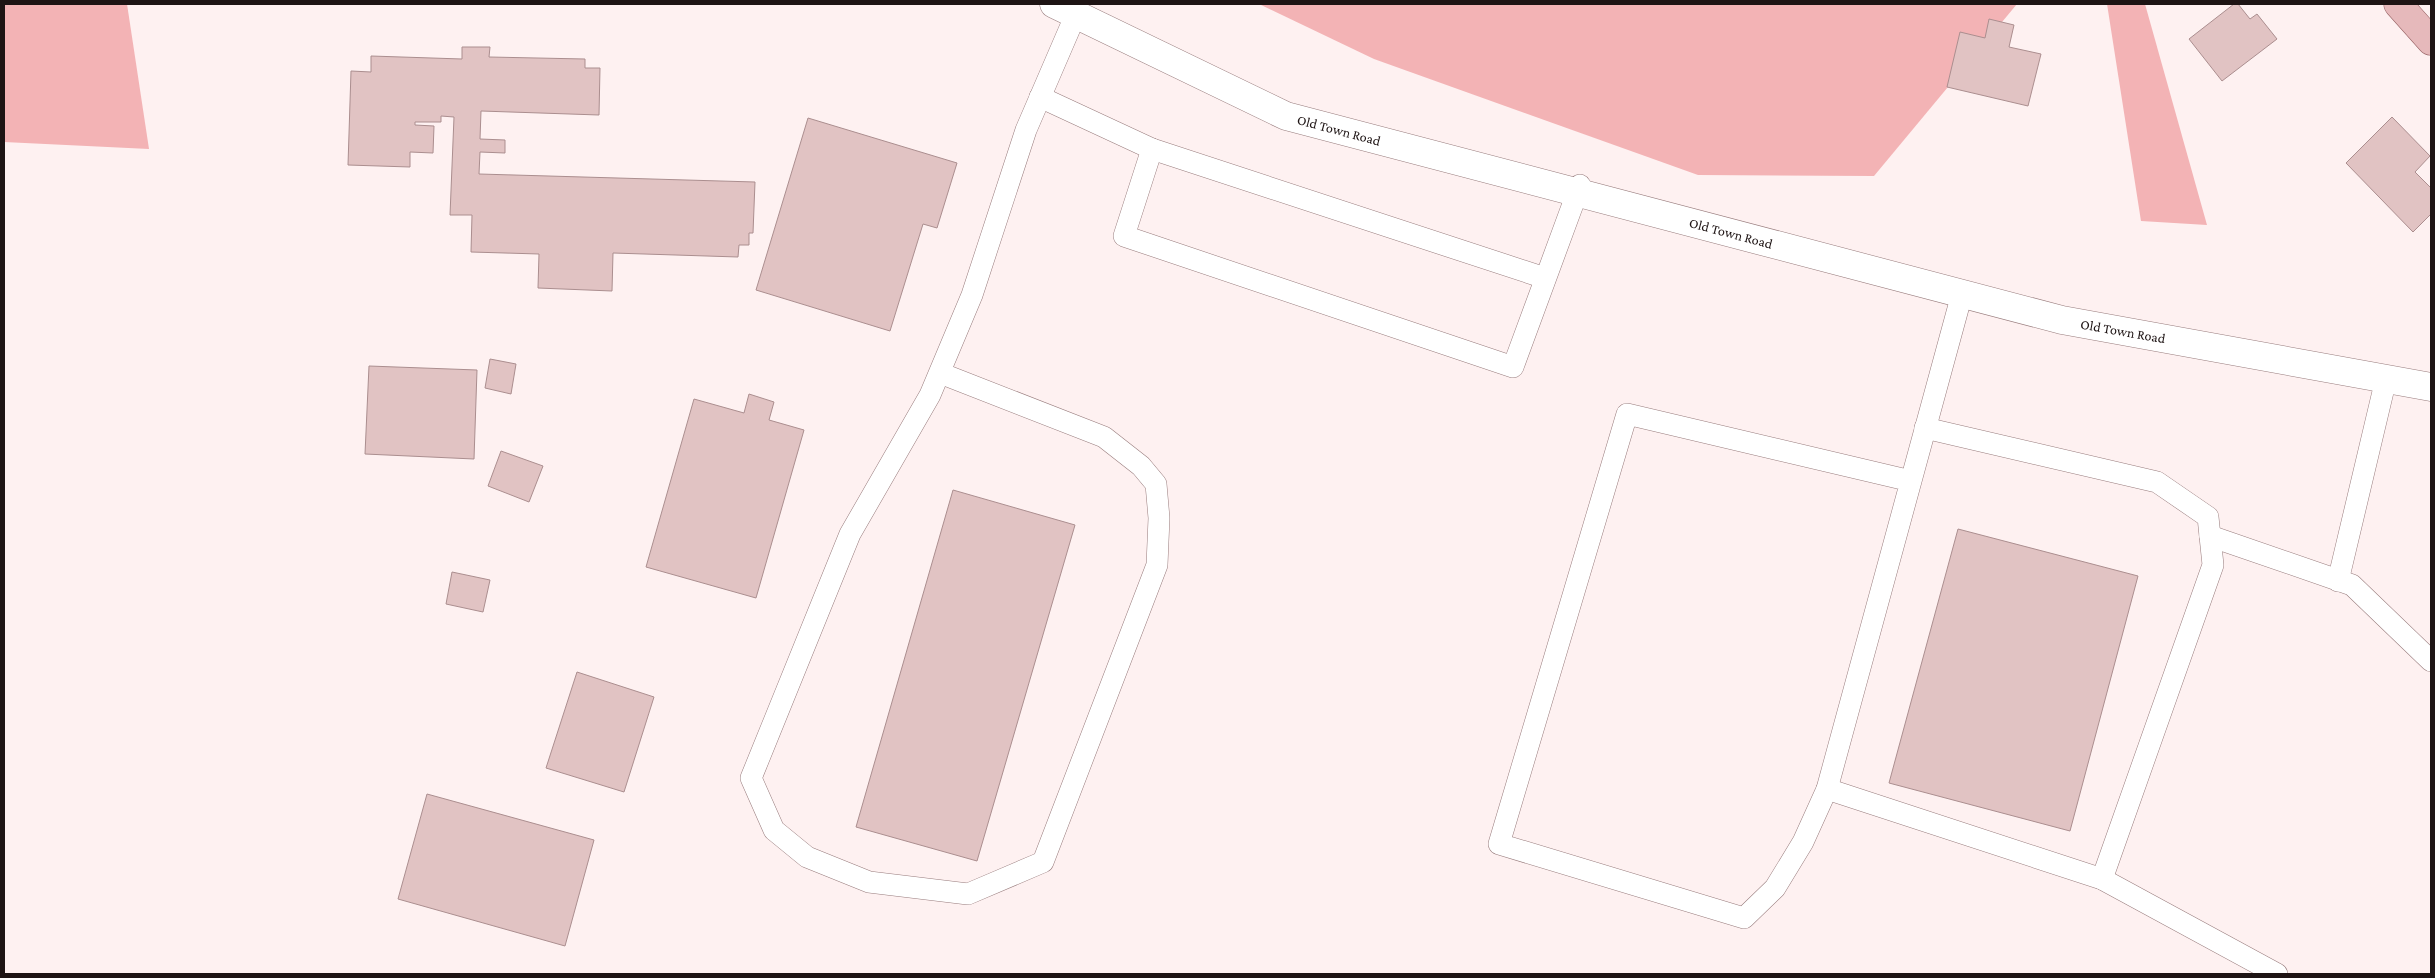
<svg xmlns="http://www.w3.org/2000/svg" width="2435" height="978" font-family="'Crimson Pro',serif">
	<rect width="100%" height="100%" fill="#fef1f1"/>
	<g fill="#f3b3b5">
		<path d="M4 4H127L149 149 4 142Z"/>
		<path d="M1259 4H2017L1874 176 1698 175 1374 59Z"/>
		<path d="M2107 4H2145L2207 225 2141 221Z"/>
	</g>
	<g fill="#e1c3c3" stroke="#ab8e8f">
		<path d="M2234 4H2238L2250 19 2257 14 2277 39 2222 81 2189 39Z"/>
		<path d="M1989 19 2014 25 2009 47 2041 54 2028 106 1947 87 1960 32 1985 38Z"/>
		<path d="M462 47H490L489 57 585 59V68H600L599 115 481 111 480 139 505 140V153L480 152 479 174 755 182 753 233H749V245H739L738 257 613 253 612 291 538 288 539 254 471 252 472 215H450L454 117 441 116V122H415V125L434 126 433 153 410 152V167L348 165 351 71 371 72V56L462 59Z"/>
		<path d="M2392 117 2430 156 2415 172 2431 188V214L2413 232 2346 163Z"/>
		<path d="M808 118 957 163 937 228 923 224 890 331 756 290Z"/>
		<path d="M490 359 516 364 511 394 485 388Z"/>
		<path d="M369 366 477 370 474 459 365 454Z"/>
		<path d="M749 394 774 402 769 420 804 430 756 598 646 567 694 399 744 413Z"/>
		<path d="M501 451 543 466 529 502 488 486Z"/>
		<path d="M953 490 1075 525 977 861 856 827Z"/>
		<path d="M1958 529 2138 576 2070 831 1889 783Z"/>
		<path d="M452 572 490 580 483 612 446 604Z"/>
		<path d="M577 672 654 697 624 792 546 768Z"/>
		<path d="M427 794 594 840 565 946 398 899Z"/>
	</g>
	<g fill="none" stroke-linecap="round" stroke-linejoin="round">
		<defs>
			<g id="lane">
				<path d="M1040 97 1152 149 1124 236 1513 367 1580 185"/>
				<path d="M1152 149 1545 278"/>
				<path d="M940 373 1104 437 1141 466 1156 484 1159 518 1157 565 1043 862 968 894 869 882 807 857 774 830 751 778 850 534 930 395 972 295 1026 130 1076 14"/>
				<path d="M1925 428 2157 482 2208 517 2213 565 2102 879"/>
				<path d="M1911 481 1627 414 1499 844 1744 918 1775 888 1803 842 1827 789 1962 294"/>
				<path d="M2210 536 2352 585 2431 661"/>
				<path d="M2338 581 2386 379"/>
				<path d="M1827 789 2102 879 2277 974"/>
			</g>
			<path id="secondary" d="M1054 4 1286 116 2062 320 2431 387"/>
			<path id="primary" d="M2398 4 2431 41"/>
		</defs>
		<use href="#lane" stroke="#987c7d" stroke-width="22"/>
		<use href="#secondary" stroke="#987c7d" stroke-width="29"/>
		<use href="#primary" stroke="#956163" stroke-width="29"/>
		<use href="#lane" stroke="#fff" stroke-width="21"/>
		<use href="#secondary" stroke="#fff" stroke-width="28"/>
		<use href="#primary" stroke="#e6b9bb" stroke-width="28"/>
	</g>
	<g text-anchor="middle" stroke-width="4.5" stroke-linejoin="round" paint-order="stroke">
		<g font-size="14" fill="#1e1414" stroke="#fff">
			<text transform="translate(1339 130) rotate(15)" y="5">Old Town Road</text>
			<text transform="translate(1731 233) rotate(15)" y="5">Old Town Road</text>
			<text transform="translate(2123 331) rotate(10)" y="5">Old Town Road</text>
		</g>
	</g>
	<rect width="2435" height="978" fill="none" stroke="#1e1414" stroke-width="10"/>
</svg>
